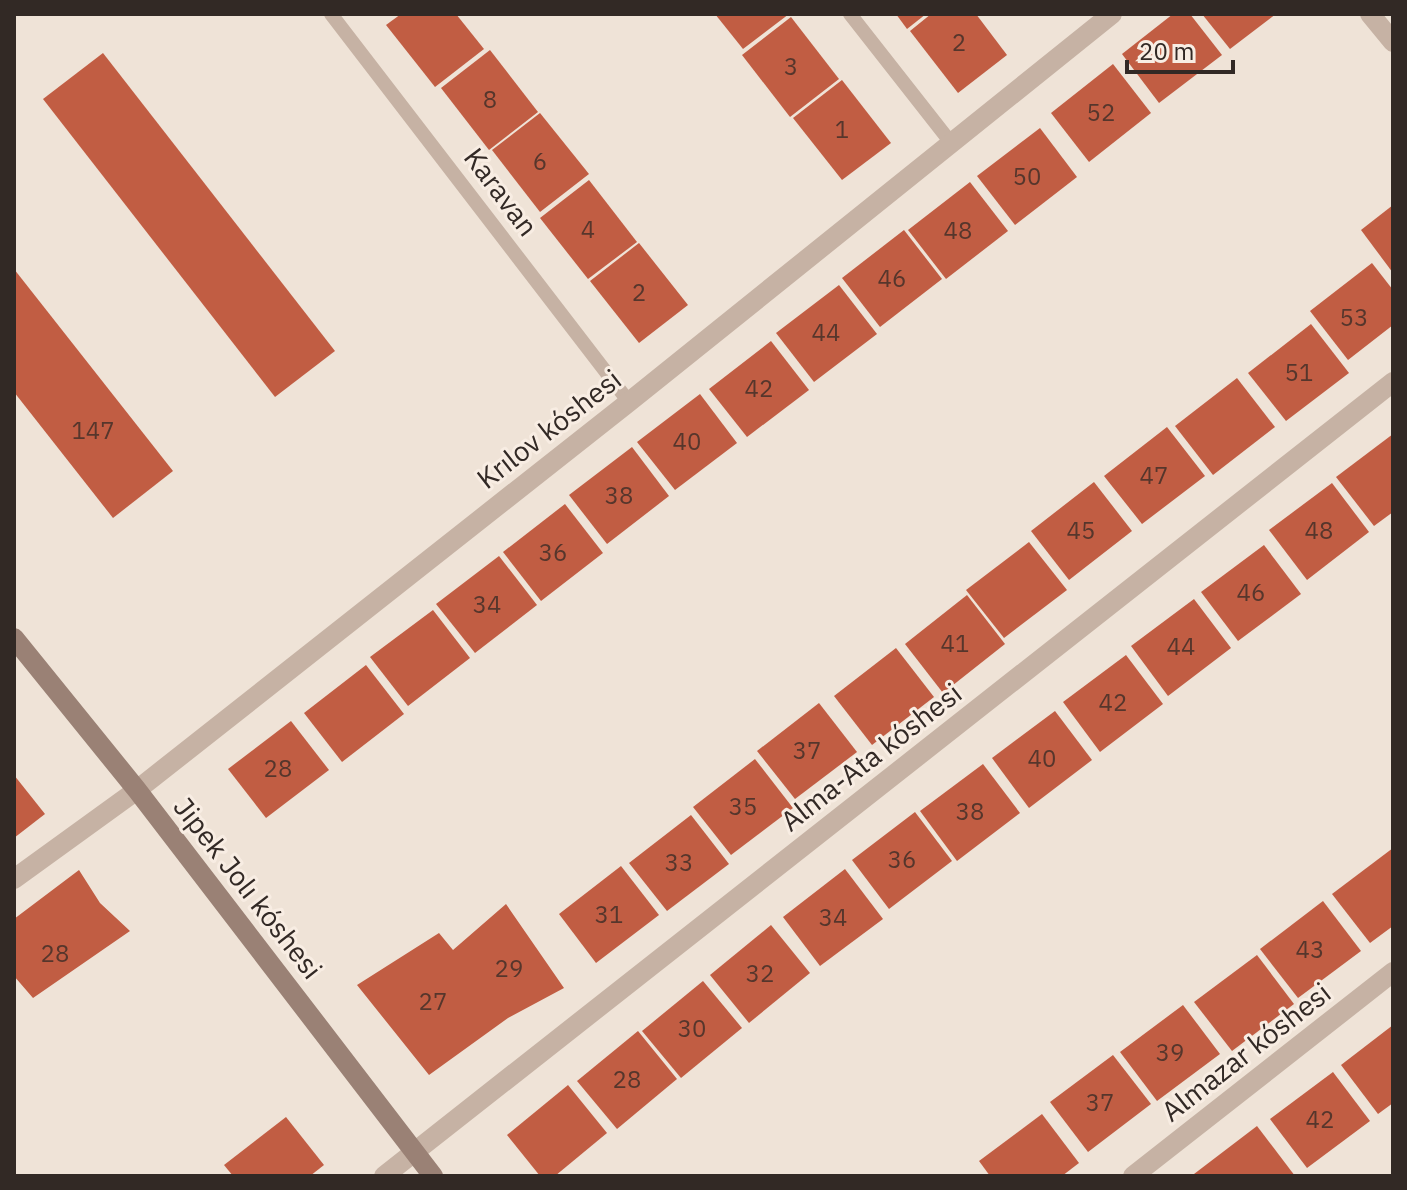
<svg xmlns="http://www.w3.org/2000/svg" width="1407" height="1190" font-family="'IBM Plex Sans',sans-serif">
	<rect width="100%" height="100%" fill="#efe3d7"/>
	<g fill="#c15d43">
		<path d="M401 14H456L484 49 435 87 386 25Z"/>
		<path d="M715 14H789L743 49Z"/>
		<path d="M896 14H926L907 29Z"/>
		<path d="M931 14H976L1007 55 958 93 910 31Z"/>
		<path d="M1173 14H1190L1222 55 1159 103 1122 54Z"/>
		<path d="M1202 14H1276L1230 49Z"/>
		<path d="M791 17 839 79 790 117 742 55Z"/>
		<path d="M490 50 538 112 489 150 441 88Z"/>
		<path d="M103 53 335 351 275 397 43 99Z"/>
		<path d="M1113 64 1151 113 1089 162 1051 113Z"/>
		<path d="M842 80 891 143 842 180 793 118Z"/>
		<path d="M540 113 589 174 540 212 492 150Z"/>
		<path d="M1040 128 1077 177 1015 225 977 176Z"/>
		<path d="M589 180 637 242 588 279 540 218Z"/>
		<path d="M970 182 1008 231 946 279 908 230Z"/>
		<path d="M1393 205V273L1361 230Z"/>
		<path d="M904 230 942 279 880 327 842 278Z"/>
		<path d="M639 243 688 305 639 343 590 281Z"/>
		<path d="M1372 263 1393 290V325L1348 360 1310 311Z"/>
		<path d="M14 269 173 471 113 518 14 392Z"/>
		<path d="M839 285 877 334 814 382 776 333Z"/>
		<path d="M1311 324 1349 373 1286 421 1248 373Z"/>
		<path d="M771 341 809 390 747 437 709 389Z"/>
		<path d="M1237 378 1275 427 1213 475 1175 426Z"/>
		<path d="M700 394 737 443 675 490 637 442Z"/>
		<path d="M1167 427 1205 476 1142 524 1104 476Z"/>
		<path d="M1393 434V512L1374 526 1336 477Z"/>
		<path d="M632 447 669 496 607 544 569 495Z"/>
		<path d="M1094 482 1132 531 1069 580 1031 531Z"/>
		<path d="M1332 483 1369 532 1307 580 1269 530Z"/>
		<path d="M565 504 603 553 541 601 503 552Z"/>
		<path d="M1029 542 1067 590 1004 638 966 590Z"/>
		<path d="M1264 545 1301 594 1238 641 1201 592Z"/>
		<path d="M499 556 537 605 475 653 436 604Z"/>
		<path d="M967 595 1005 644 943 693 905 644Z"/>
		<path d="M1194 599 1231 648 1168 696 1131 646Z"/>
		<path d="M433 610 470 658 408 706 370 657Z"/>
		<path d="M896 648 934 697 872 745 834 696Z"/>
		<path d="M1126 655 1163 704 1100 752 1063 702Z"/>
		<path d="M366 665 404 714 342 762 304 713Z"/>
		<path d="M819 703 857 752 795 799 757 751Z"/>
		<path d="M1055 711 1092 760 1029 808 992 758Z"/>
		<path d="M291 721 329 770 266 818 228 769Z"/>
		<path d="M755 759 793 808 731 855 693 807Z"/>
		<path d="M983 764 1020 813 957 861 920 811Z"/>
		<path d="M14 775 45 814 14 838Z"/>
		<path d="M915 812 952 861 889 909 852 860Z"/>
		<path d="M691 815 729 864 667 911 629 863Z"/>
		<path d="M1393 848V926L1370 943 1332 894Z"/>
		<path d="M621 866 659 915 596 963 559 914Z"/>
		<path d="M845 869 883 919 820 966 783 917Z"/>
		<path d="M79 870 100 903 130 931 33 998 14 976V919Z"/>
		<path d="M1323 901 1361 951 1298 998 1260 949Z"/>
		<path d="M506 904 564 988 508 1018 429 1075 357 985 439 933 453 950Z"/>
		<path d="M771 925 810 973 749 1023 710 975Z"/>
		<path d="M1257 955 1294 1004 1232 1051 1194 1002Z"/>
		<path d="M703 981 742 1028 681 1078 642 1031Z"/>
		<path d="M1183 1005 1220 1054 1157 1101 1120 1052Z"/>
		<path d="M1393 1025V1103L1378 1114 1341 1065Z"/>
		<path d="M638 1031 677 1079 617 1129 577 1081Z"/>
		<path d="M1113 1055 1151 1104 1088 1152 1050 1102Z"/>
		<path d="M1333 1072 1370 1121 1307 1168 1270 1119Z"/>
		<path d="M568 1085 607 1133 555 1176H540L507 1135Z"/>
		<path d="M1042 1114 1079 1163 1062 1176H990L979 1161Z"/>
		<path d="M286 1117 324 1165 310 1176H233L224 1165Z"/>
		<path d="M1257 1126 1295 1176H1196L1194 1174Z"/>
	</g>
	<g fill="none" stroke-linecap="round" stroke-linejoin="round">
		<g stroke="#c6b2a4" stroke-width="14">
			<path d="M331 14 629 402"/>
			<path d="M850 14 952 144"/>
		</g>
		<g stroke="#c6b2a4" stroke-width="20">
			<path d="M1370 14 1393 42"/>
			<path d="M14 879 137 790 629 402 1112 14"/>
			<path d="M384 1176 1393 382"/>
			<path d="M1133 1176 1393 972"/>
		</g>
		<path stroke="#9a8175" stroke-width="20" d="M14 638 137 790 433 1176"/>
	</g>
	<g text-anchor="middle" stroke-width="6" stroke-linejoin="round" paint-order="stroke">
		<g font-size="24" fill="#56362c">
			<text x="959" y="51">2</text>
			<text x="791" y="75">3</text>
			<text x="490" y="108">8</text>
			<text x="1101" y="121">52</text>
			<text x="842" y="138">1</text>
			<text x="540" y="170">6</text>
			<text x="1027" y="185">50</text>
			<text x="588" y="238">4</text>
			<text x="958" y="239">48</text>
			<text x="892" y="287">46</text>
			<text x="639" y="301">2</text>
			<text x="1354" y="326">53</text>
			<text x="826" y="341">44</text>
			<text x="1299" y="381">51</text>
			<text x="759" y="397">42</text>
			<text x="93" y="439">147</text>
			<text x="687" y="450">40</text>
			<text x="1154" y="484">47</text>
			<text x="619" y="504">38</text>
			<text x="1081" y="539">45</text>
			<text x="1319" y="539">48</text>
			<text x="553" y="561">36</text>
			<text x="1251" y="601">46</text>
			<text x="487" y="613">34</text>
			<text x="955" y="652">41</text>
			<text x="1181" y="655">44</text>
			<text x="1113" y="711">42</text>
			<text x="807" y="759">37</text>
			<text x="1042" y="767">40</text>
			<text x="278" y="777">28</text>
			<text x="743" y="815">35</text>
			<text x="970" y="820">38</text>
			<text x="902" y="868">36</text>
			<text x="679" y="871">33</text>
			<text x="609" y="923">31</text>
			<text x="833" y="926">34</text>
			<text x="1310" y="958">43</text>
			<text x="55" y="962">28</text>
			<text x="509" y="977">29</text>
			<text x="760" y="982">32</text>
			<text x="433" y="1010">27</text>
			<text x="692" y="1037">30</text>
			<text x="1170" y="1061">39</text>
			<text x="627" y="1088">28</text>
			<text x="1100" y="1111">37</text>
			<text x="1320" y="1128">42</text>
		</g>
		<g font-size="28" fill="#322925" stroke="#f8ede3">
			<text transform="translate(501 192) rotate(53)" y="10">Karavan</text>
			<text transform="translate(549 429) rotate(-38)" y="10">Krılov kóshesi</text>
			<text transform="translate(871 757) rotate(-38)" y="10">Alma-Ata kóshesi</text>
			<text transform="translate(248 888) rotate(52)" y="10">Jipek Jolı kóshesi</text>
			<text transform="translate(1246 1052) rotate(-38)" y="10">Almazar kóshesi</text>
		</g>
	</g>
	<rect width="1407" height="1190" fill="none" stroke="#322925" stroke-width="32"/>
	<path d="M1127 60v12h106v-12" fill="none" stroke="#322925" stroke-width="4"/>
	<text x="1139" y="60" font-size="24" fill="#322925" stroke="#f8ede3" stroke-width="6" paint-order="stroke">20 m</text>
</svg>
